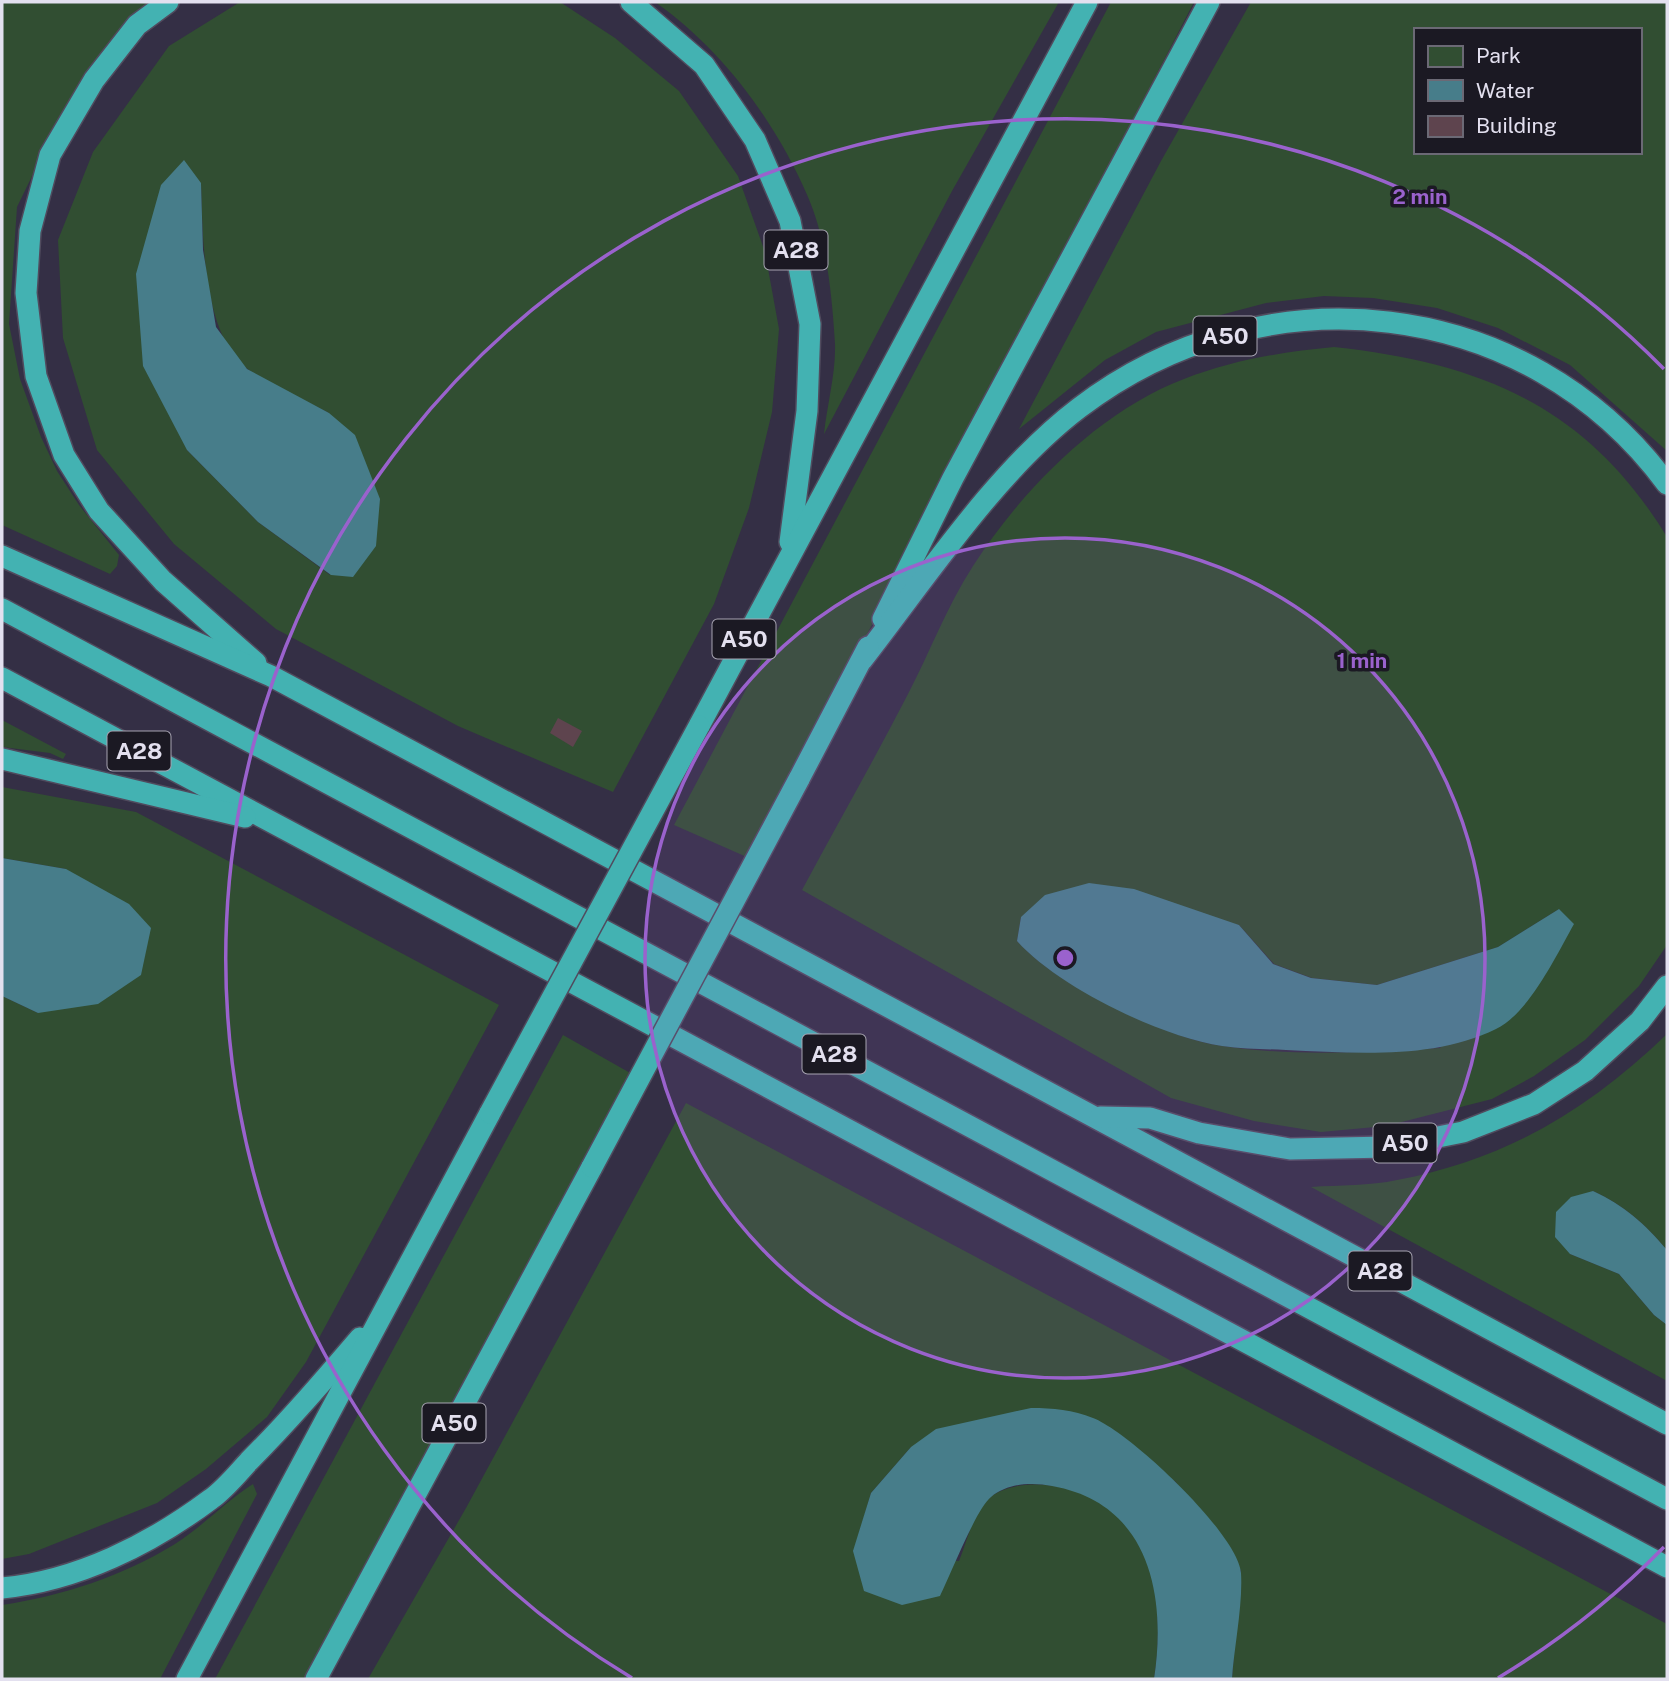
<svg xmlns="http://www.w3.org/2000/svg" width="1669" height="1681" font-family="'Public Sans',sans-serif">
	<rect width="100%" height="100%" fill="#342f45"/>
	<g fill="#314e32" fill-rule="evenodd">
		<path d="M2 2H154L137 16 68 102 17 207 9 324 20 379 41 437 57 471 79 505 119 555 117 566 110 574 2 525Z"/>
		<path d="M240 2H560L615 38 679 91 738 176 765 252 779 329 772 412 749 508 714 604 613 792 458 726 276 629 174 544 97 450 63 338 58 240 93 152 169 46ZM201 183C203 236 202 337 249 370 272 387 303 399 329 413L330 575 258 522 187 450Z"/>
		<path d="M655 2H1059L952 191 824 434C827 405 836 373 835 344 832 296 827 241 808 197 776 122 722 49 655 2Z"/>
		<path d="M1111 2H1194L787 789 749 858 674 825Z"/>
		<path d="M1251 2H1667V451L1570 365 1498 328 1437 308 1373 298 1324 296 1266 303 1156 332 1105 360 1019 429 1161 161ZM1415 30H1639V152H1415Z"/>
		<path d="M1334 347C1481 363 1587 406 1667 537V945L1639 986 1585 1040 1534 1076 1492 1099 1386 1126 1321 1132 1254 1121 1171 1098 802 890C837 825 874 760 908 694 930 652 947 606 973 566 1021 491 1099 411 1184 379 1233 360 1282 352 1334 347ZM1559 909 1440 1048C1369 1052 1294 1057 1223 1046 1183 1041 1144 1021 1108 1004 1075 987 1043 969 1017 941L1021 917 1239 925 1274 964 1312 978 1377 985 1498 947Z"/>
		<path d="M2 720 66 754 63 759 50 753 2 747Z"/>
		<path d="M2 787 136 812 499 1005 306 1362 267 1417 206 1469 157 1503 29 1554 2 1559V996L38 1013 66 869 2 858Z"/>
		<path d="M1667 1034V1250C1645 1224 1624 1205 1593 1191L1570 1254 1619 1274 1654 1315 1667 1325V1381L1311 1187C1339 1185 1370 1186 1397 1180 1507 1159 1588 1110 1667 1034Z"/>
		<path d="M563 1035 632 1074 305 1679H215Z"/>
		<path d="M686 1103 1667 1624V1679H1232L1241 1571 1175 1481 911 1447 871 1493 854 1551 959 1561C966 1544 971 1522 981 1507 1005 1471 1079 1484 1108 1507 1117 1513 1128 1525 1134 1534 1161 1574 1161 1634 1154 1679H368L466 1508Z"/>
		<path d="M253 1484 257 1494 160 1679H2V1605C62 1596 123 1576 175 1544 203 1526 225 1502 253 1484Z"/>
	</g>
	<g fill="#477d8a">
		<path d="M184 160 201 183 203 250 216 327 247 369 329 413 355 435 380 499 376 546 353 577 331 575 258 522 187 450 143 366 136 274 161 185Z"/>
		<path d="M2 858 66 869 129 904 151 928 141 975 98 1004 38 1013 2 996Z"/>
		<path d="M1089 883 1134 889 1239 925 1273 964 1311 978 1377 985 1498 947 1559 909 1574 924C1556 956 1529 1013 1496 1029 1433 1060 1354 1053 1286 1050 1265 1049 1243 1049 1222 1046 1161 1037 1058 987 1017 941L1021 917 1045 895Z"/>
		<path d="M1593 1191C1624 1205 1645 1224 1667 1250V1325L1654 1315 1619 1274 1570 1254 1555 1237 1556 1212 1571 1197Z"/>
		<path d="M1031 1408C1053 1408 1073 1410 1093 1418 1130 1432 1238 1534 1241 1573 1243 1605 1234 1647 1232 1679H1154C1167 1595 1149 1503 1052 1486 1032 1482 1008 1483 991 1497 976 1509 951 1574 940 1596L902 1605 864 1591 853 1551 871 1493 911 1447 936 1429Z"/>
	</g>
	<path fill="#5e444e" d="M558 718 582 731 573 747 550 733Z"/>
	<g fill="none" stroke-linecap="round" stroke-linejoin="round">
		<defs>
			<g id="motorway">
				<path d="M168 2 137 25 94 80 50 155 30 231 26 293 36 376 64 455 99 511 163 581 256 663"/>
				<path d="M631 2 704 65 755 140 790 221 810 324 807 411 790 542"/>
				<path d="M2 556 271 676 1667 1424"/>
				<path d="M2 609 1667 1499"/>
				<path d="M883 619 953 478 1209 2"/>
				<path d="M862 660C926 578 996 471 1079 408 1263 267 1528 295 1667 484"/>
				<path d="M2 678 1667 1567"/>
				<path d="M699 726 1087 2"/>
				<path d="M2 759 245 817"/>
				<path d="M799 779 868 647"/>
				<path d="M1100 1117 1150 1118 1199 1133 1290 1149 1388 1147 1463 1132 1534 1104 1585 1071 1640 1021 1667 986"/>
				<path d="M2 1588C77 1581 151 1544 211 1499 225 1489 237 1474 249 1461 288 1422 324 1380 360 1338"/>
				<path d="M187 1679 490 1113"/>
				<path d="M316 1679 592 1167"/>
			</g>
		</defs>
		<use href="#motorway" stroke="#504b5e" stroke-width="24"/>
		<use href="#motorway" stroke="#43b2b2" stroke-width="21"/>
		<defs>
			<g id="motorway-bridge">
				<path d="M490 1113 699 726"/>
				<path d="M592 1167 799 779"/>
			</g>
		</defs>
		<use href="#motorway-bridge" stroke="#504b5e" stroke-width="24" stroke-linecap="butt"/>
		<use href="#motorway-bridge" stroke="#43b2b2" stroke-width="21"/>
	</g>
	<circle cx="1065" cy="958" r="420" fill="#9a62cd" fill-opacity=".12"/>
	<g fill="none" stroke="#9a62cd" stroke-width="3.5">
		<circle cx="1065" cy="958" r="420"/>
		<path d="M1664 1547A840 840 0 0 1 1498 1678M632 1678A840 840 0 1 1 1664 369"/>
	</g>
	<g text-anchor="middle" stroke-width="7" stroke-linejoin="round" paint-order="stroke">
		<g fill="#1b1923" stroke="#a7a4b2" stroke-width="2">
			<rect x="764.5" y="230.5" width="63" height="39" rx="5"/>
			<rect x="1193.5" y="316.5" width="63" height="39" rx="5"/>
			<rect x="712.5" y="619.5" width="63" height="39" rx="5"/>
			<rect x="107.5" y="731.5" width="63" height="39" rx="5"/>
			<rect x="802.5" y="1034.5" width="63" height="39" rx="5"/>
			<rect x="1373.5" y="1123.5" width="63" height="39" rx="5"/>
			<rect x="1348.5" y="1251.5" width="63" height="39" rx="5"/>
			<rect x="422.5" y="1403.5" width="63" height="39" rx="5"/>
		</g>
		<g font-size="23" font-weight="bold" fill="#e3e0ef">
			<text x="796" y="258">A28</text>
			<text x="1225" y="344">A50</text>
			<text x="744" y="647">A50</text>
			<text x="139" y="759">A28</text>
			<text x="834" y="1062">A28</text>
			<text x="1405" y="1151">A50</text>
			<text x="1380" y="1279">A28</text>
			<text x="454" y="1431">A50</text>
		</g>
	</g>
	<circle cx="1065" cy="958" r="10" fill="#9a62cd" stroke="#1b1923" stroke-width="3.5"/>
	<g font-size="21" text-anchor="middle" font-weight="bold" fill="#9a62cd" stroke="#1b1923" stroke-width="7" stroke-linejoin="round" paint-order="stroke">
		<text x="1420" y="204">2 min</text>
		<text x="1362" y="668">1 min</text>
	</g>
	<rect width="1669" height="1681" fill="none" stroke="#e3e0ef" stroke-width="7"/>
	<rect x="1414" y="28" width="228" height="126" fill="#1b1923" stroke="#6b6975" stroke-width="2"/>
	<rect x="1428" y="46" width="35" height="21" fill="#314e32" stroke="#6b6975" stroke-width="2"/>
	<text x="1476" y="63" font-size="21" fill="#e3e0ef">Park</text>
	<rect x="1428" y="80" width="35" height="21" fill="#477d8a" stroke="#6b6975" stroke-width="2"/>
	<text x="1476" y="98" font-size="21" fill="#e3e0ef">Water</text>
	<rect x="1428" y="116" width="35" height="21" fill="#5e444e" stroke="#6b6975" stroke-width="2"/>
	<text x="1476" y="133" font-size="21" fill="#e3e0ef">Building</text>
</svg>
